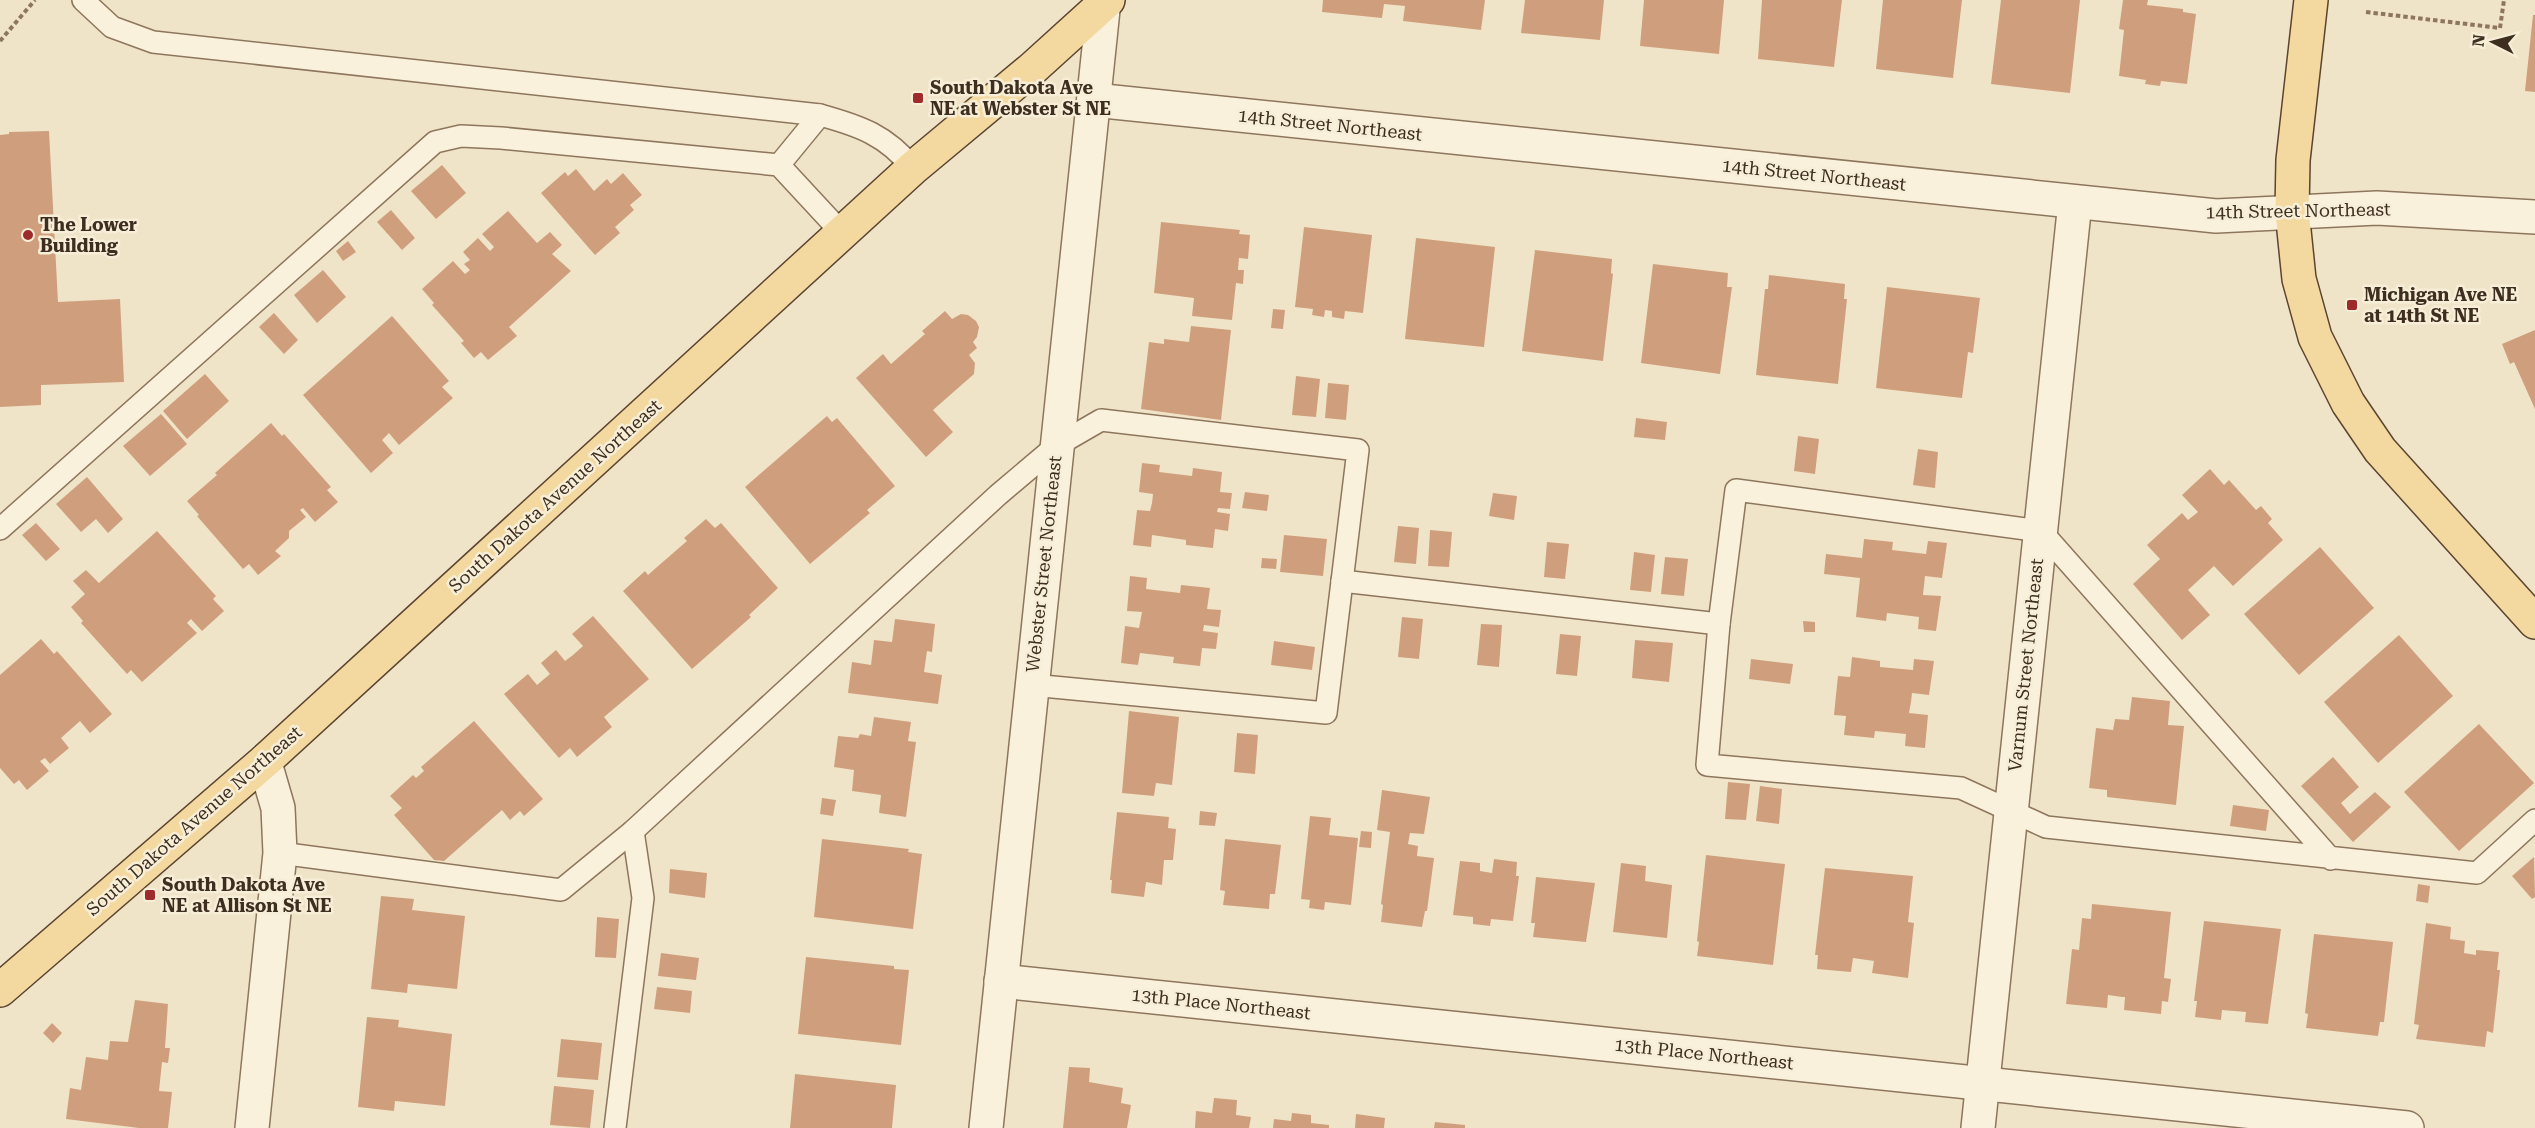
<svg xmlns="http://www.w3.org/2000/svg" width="2535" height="1128" font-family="'Roboto Serif',serif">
	<rect width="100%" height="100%" fill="#f0e4c8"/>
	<g fill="#cf9f7d">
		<path d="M1323 0H1485L1481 30 1403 21 1405 6 1384 4 1382 18 1322 12Z"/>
		<path d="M1525 0H1604L1600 40 1521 33Z"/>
		<path d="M1644 0H1724L1719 54 1640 46Z"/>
		<path d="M1762 0H1842L1834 67 1758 59Z"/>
		<path d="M1883 0H1962L1953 78 1876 69Z"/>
		<path d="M2001 0H2080L2070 93 1991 84Z"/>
		<path d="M2123 0H2148L2147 5 2183 9V12L2196 14 2187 84 2161 81 2160 86 2145 84 2146 80 2119 76 2124 30 2119 29Z"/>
		<path d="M2533 15H2535V92L2525 91Z"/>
		<path d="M49 131 58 302 120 299 124 382 41 385V405L0 407V135L9 134V132Z"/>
		<path d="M442 165 466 193 436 219 411 191Z"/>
		<path d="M576 169 594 191 607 179 611 184 623 173 642 195 630 205 634 210 615 227 620 233 595 255 541 193 565 172 568 176Z"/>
		<path d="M391 210 415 238 402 250 377 222Z"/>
		<path d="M508 211 537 243 550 232 562 245 552 254 571 271 509 327 517 336 488 360 481 352 474 358 461 343 464 341 432 305 434 303 422 289 453 261 465 274 470 270 464 264 470 260 463 252 478 238 490 251 494 247 482 234Z"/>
		<path d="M1161 222 1240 230 1239 234 1250 235 1248 259 1239 258 1238 270H1244L1243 284 1236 283 1232 320 1192 316 1194 298 1154 293Z"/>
		<path d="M1304 227 1372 235 1363 313 1345 311 1344 319 1332 317V311L1325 310 1324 317 1312 315 1313 309 1295 307Z"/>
		<path d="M1416 238 1495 247 1484 347 1405 339Z"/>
		<path d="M348 241 356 252 343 261 336 251Z"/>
		<path d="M1535 250 1612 259 1611 273 1613 274 1603 361 1522 351Z"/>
		<path d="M1653 264 1728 273 1727 287H1732L1720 374 1641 363Z"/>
		<path d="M323 270 346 297 317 323 294 295Z"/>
		<path d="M1769 275 1845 284 1844 299H1847L1838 384 1756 375 1765 289H1768Z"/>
		<path d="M1887 287 1980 298 1973 353 1968 352 1962 398 1876 388Z"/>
		<path d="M1273 309 1285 310 1283 329 1271 328Z"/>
		<path d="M945 311 952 319 961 314 968 315 976 321 979 327 977 337 973 342 977 348 969 355 975 363 974 374 933 410 953 432 926 457 856 378 883 354 891 364 925 334 922 331Z"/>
		<path d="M274 313 298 340 284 354 259 327Z"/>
		<path d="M392 316 449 381 442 387 453 398 399 445 389 433 382 440 393 453 371 473 303 395Z"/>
		<path d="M1191 326 1231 330 1221 420 1141 409 1149 342 1164 344V339L1189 342Z"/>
		<path d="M2535 330V409L2514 362 2510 364 2502 344Z"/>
		<path d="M205 374 229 401 187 439 163 411Z"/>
		<path d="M1296 376 1320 379 1316 417 1292 415Z"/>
		<path d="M1328 383 1349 385 1346 420 1325 418Z"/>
		<path d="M161 414 187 444 150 476 123 446Z"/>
		<path d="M827 416 832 422 837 418 895 486 867 510 870 513 810 564 745 487Z"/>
		<path d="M1636 418 1667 422 1665 440 1634 437Z"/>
		<path d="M271 423 282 436 284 434 331 487 327 490 338 502 315 522 303 508 300 510 306 517 289 531V538L275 551 281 556 258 575 249 564 243 569 197 516 199 515 187 501 217 475 215 473Z"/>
		<path d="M1798 436 1819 439 1815 474 1794 471Z"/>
		<path d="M1918 449 1938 452 1935 488 1913 485Z"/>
		<path d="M1142 463 1160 465 1159 472 1192 476 1193 468 1222 472 1220 492 1232 493 1230 509 1218 508 1217 512 1230 514 1228 531 1215 529 1213 548 1186 545V540L1152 535 1151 547 1133 545 1137 510 1150 511 1152 503 1153 494 1139 492Z"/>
		<path d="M2210 469 2224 485 2229 480 2256 510 2261 506 2272 519 2268 523 2283 540 2233 586 2214 566 2188 590 2210 615 2182 640 2133 584 2160 559 2147 545 2182 513 2188 520 2198 512 2182 495Z"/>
		<path d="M87 477 123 519 108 533 96 519 81 532 56 504Z"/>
		<path d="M1245 492 1269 495 1267 511 1242 508Z"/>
		<path d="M1493 493 1517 496 1514 520 1489 516Z"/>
		<path d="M706 519 715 528 721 523 778 588 749 615 751 617 692 669 623 591 645 571 648 575 657 567 687 541 684 538Z"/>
		<path d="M36 523 60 549 46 561 22 535Z"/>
		<path d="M1398 526 1419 528 1416 564 1394 562Z"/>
		<path d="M1430 530 1452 532 1449 567 1428 566Z"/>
		<path d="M157 531 216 596 213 599 224 611 202 631 191 619 187 623 197 633 142 682 131 670 127 674 81 623 83 621 71 607 85 594 73 581 86 570 99 583Z"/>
		<path d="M1284 535 1327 539 1323 576 1280 572Z"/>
		<path d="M1864 539 1893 542 1892 550 1926 554 1928 541 1947 543 1942 578 1925 576 1923 595 1941 596 1936 631 1918 629 1919 617 1887 613 1886 621 1856 617 1860 578 1824 574 1826 554 1862 558Z"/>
		<path d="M1547 542 1569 544 1565 579 1544 577Z"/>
		<path d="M2320 547 2374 608 2299 675 2244 614Z"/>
		<path d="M1634 552 1655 555 1651 592 1630 590Z"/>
		<path d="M1665 557 1688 559 1684 596 1661 594Z"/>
		<path d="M1262 558 1277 559 1276 569 1261 568Z"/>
		<path d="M1130 576 1147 578 1146 589 1180 593 1181 585 1210 588 1207 609 1221 610 1219 627 1204 625 1203 631 1218 633 1216 649 1202 648 1200 666 1173 663 1174 657 1140 653 1138 665 1121 663 1125 626 1139 628 1142 612 1127 611Z"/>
		<path d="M593 616 649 679 604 717 612 727 577 757 570 748 559 758 504 694 528 674 537 685 550 674 541 663 556 650 565 661 573 655 583 646 572 634Z"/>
		<path d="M1402 617 1423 619 1419 659 1398 657Z"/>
		<path d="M895 619 935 624 932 652 927 651 924 672 942 675 938 704 848 693 852 662 871 665 874 640 892 642Z"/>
		<path d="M1803 621 1815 622V632H1804Z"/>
		<path d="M1481 624 1502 625 1499 667 1477 665Z"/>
		<path d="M1560 634 1581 636 1577 676 1556 674Z"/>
		<path d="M2399 635 2453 696 2378 763 2324 702Z"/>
		<path d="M41 639 54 654 57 651 112 714 90 733 80 721 61 738 69 748 50 764 45 758 40 761 49 771 27 790 19 780 14 784 0 768V675Z"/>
		<path d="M1635 640 1673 643 1669 682 1632 678Z"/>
		<path d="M1274 641 1315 647 1312 670 1271 665Z"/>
		<path d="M1852 657 1880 661V667L1913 670 1914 659 1934 661 1929 695 1912 693 1911 702 1909 713 1928 715 1925 748 1905 746 1906 734 1875 731 1874 738 1844 735 1846 716 1834 715 1836 695 1838 676 1850 677Z"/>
		<path d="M1751 659 1793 664 1790 684 1749 679Z"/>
		<path d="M2132 697 2170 701 2168 725 2184 726 2176 805 2107 797V790L2089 788 2096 728 2113 730 2115 719 2129 720Z"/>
		<path d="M1129 711 1179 717 1172 785 1156 783 1154 796 1122 793Z"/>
		<path d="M874 717 911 722 908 741 916 742 906 817 879 813 881 795 852 791 854 770 834 767 838 736 858 738 860 734 871 736Z"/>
		<path d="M474 721 543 799 524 816 520 811 510 820 502 810 444 861 434 860 394 815 402 808 390 796 413 775 416 778 424 771 421 767Z"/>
		<path d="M2479 724 2534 783 2459 851 2404 792Z"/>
		<path d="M1237 733 1258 735 1255 774 1234 772Z"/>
		<path d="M2333 757 2359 787 2341 803 2350 814 2375 792 2391 807 2353 842 2301 786Z"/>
		<path d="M1728 782 1750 784 1746 820 1725 819Z"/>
		<path d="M1760 786 1782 789 1779 824 1756 821Z"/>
		<path d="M1382 790 1430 797 1424 834 1410 833 1408 844 1418 846 1417 856 1434 858 1427 911H1425L1422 927 1381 922 1383 905 1381 904 1390 832 1377 830Z"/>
		<path d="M822 798 836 800 833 816 820 814Z"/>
		<path d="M2233 805 2269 810 2266 831 2230 826Z"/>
		<path d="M1200 811 1217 813 1215 826 1199 825Z"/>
		<path d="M1117 812 1169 817 1168 828 1176 829 1173 860H1164L1162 885 1146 882 1144 897 1111 893 1112 880H1110Z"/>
		<path d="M1310 816 1331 818 1329 835 1358 838 1351 905 1325 902 1324 910 1309 908 1310 900 1301 899Z"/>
		<path d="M1361 831 1372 832 1371 848 1359 847Z"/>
		<path d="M822 839 909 849 908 852 922 854 913 929 814 917Z"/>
		<path d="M1225 839 1281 845 1275 894H1270L1269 909 1223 905 1225 891 1220 890Z"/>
		<path d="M1706 855 1785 864 1773 965 1697 956 1699 942 1697 941Z"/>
		<path d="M2534 857 2535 897 2532 899 2512 876Z"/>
		<path d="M1494 859 1517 862 1516 876H1519L1513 921 1491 919 1490 926 1473 924V917L1453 915 1460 861 1480 863V871L1492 873Z"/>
		<path d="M1621 863 1646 866 1645 881 1672 885 1667 938 1613 932Z"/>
		<path d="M1825 868 1913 876 1908 922 1914 923 1908 978 1872 973 1874 961 1853 958 1851 972 1817 969 1818 955H1815Z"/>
		<path d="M670 869 707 873 705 898 669 893Z"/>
		<path d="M1536 877 1595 883 1586 942 1533 937 1535 923H1531Z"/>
		<path d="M2418 884 2430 886 2428 903 2416 901Z"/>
		<path d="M381 896 414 899 412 910 465 916 457 989 408 984 407 993 371 989Z"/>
		<path d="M2092 904 2171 912 2164 978 2171 979 2168 1002 2162 1001 2161 1014 2124 1010 2125 997H2122L2108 995 2107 1008 2066 1004 2072 949 2079 950 2082 918 2091 919Z"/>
		<path d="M597 917 619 919 616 958 595 957Z"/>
		<path d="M2204 921 2281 929 2268 1024 2245 1022 2246 1012 2222 1010 2221 1020 2195 1017 2197 1001H2194Z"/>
		<path d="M2426 923 2451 927 2450 939 2465 941 2464 953 2476 955V950L2499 952 2497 970H2500L2493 1033 2487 1031 2485 1047 2416 1039 2419 1025 2414 1024Z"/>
		<path d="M2314 934 2393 942 2384 1022H2380L2378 1036 2306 1028 2308 1014 2305 1013Z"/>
		<path d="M661 953 699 958 696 980 658 976Z"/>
		<path d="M806 957 894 966V969L909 970 901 1045 798 1034Z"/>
		<path d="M657 987 692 991 690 1013 654 1009Z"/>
		<path d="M135 1000 168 1004 165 1048H170L168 1063 162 1062 159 1091 172 1092 168 1128H139L66 1119 70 1088 81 1090 86 1057 108 1060 110 1041 128 1042Z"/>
		<path d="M367 1017 399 1020 398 1027 452 1034 445 1106 395 1101 394 1111 358 1107Z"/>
		<path d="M52 1023 62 1033 53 1043 43 1033Z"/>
		<path d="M561 1039 602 1043 598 1080 557 1077Z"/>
		<path d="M1069 1067 1090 1068 1089 1082 1123 1088 1121 1103 1131 1105 1127 1128H1063Z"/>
		<path d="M795 1074 896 1085 892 1128H790Z"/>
		<path d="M554 1086 594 1090 590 1128 550 1125Z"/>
		<path d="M1214 1098 1237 1100 1236 1115 1251 1117 1249 1128H1195L1196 1111 1212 1113Z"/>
		<path d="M1292 1113 1311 1115V1123L1329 1125V1128H1273L1274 1119 1291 1121Z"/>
		<path d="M1356 1114 1385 1118 1384 1128H1355Z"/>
		<path d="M1435 1122 1465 1125V1128H1434Z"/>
	</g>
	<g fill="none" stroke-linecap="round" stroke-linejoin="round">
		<defs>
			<g id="lane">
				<path d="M83 0 112 27 153 42 820 115C860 126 886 135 913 168"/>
				<path d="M779 165 820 115"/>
				<path d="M0 529 435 142 461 136 501 138 779 165 842 233"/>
				<path d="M1342 581 1719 624"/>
				<path d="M280 853 561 890 633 831 998 495 1056 446 1101 420 1358 450 1326 713 1032 685"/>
				<path d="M2331 859 2041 531 1736 490 1719 624 1707 765 1961 788 2046 827 2477 873 2535 820"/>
				<path d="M615 1128 643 898 633 831"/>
			</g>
			<g id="street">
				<path d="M1094 100 2216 216 2377 208 2535 217"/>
				<path d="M1001 981 2407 1128"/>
				<path d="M252 1128 280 853 278 808 267 770 266 760"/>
				<path d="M986 1128 1104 0"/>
				<path d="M1978 1128 2075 202"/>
			</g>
			<g id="primary">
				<path d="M2311 0 2293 160 2292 211 2299 279 2315 337 2348 403 2380 450 2535 622"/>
				<path d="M0 990 266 760 913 168 1033 68 1108 0"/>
			</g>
		</defs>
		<use href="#lane" stroke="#8d765c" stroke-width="24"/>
		<use href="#street" stroke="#8d765c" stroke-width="36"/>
		<use href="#primary" stroke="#5b4430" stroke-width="36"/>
		<g stroke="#8d765c" stroke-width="4" stroke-dasharray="4.5 3" stroke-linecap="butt">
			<path d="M2366 12 2500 28 2504 0"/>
			<path d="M0 41 35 0"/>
		</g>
		<use href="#lane" stroke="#faf1dc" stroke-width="21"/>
		<use href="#street" stroke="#faf1dc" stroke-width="33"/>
		<use href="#primary" stroke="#f3d9a0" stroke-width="33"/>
	</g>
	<g fill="#9e2a2b" stroke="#f7eed8" stroke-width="2">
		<rect x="912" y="92" width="12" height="12" rx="3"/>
		<circle cx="28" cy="235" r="6"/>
		<rect x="2346" y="299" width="12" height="12" rx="3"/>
		<rect x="144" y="889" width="12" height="12" rx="3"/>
	</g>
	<g text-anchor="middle" stroke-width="5" stroke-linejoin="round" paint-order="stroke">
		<g font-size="18" font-weight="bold" fill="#3d2e20" stroke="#f7eed8" text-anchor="start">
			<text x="930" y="94">South Dakota Ave<tspan x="930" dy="21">NE at Webster St NE</tspan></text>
			<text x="40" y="231">The Lower<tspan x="40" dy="21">Building</tspan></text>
			<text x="2364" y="301">Michigan Ave NE<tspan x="2364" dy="21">at 14th St NE</tspan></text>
			<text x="162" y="891">South Dakota Ave<tspan x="162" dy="21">NE at Allison St NE</tspan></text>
		</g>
		<g font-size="18" fill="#3d2e20" stroke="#f7eed8">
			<text transform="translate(1330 125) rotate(6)" y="6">14th Street Northeast</text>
			<text transform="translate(1814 175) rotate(6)" y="6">14th Street Northeast</text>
			<text transform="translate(2298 211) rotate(-1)" y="6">14th Street Northeast</text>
			<text transform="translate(555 496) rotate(-42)" y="6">South Dakota Avenue Northeast</text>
			<text transform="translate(1044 564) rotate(-84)" y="6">Webster Street Northeast</text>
			<text transform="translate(2026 665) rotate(-84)" y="6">Varnum Street Northeast</text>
			<text transform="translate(194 821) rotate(-41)" y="6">South Dakota Avenue Northeast</text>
			<text transform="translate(1221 1004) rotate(6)" y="6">13th Place Northeast</text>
			<text transform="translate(1704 1054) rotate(6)" y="6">13th Place Northeast</text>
		</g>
	</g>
	<g transform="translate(2493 42) rotate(276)" stroke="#f7eed8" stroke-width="4.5" paint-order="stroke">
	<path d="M0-4.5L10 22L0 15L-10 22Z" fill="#3d2e20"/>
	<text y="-9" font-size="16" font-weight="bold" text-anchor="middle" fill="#3d2e20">N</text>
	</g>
</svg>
